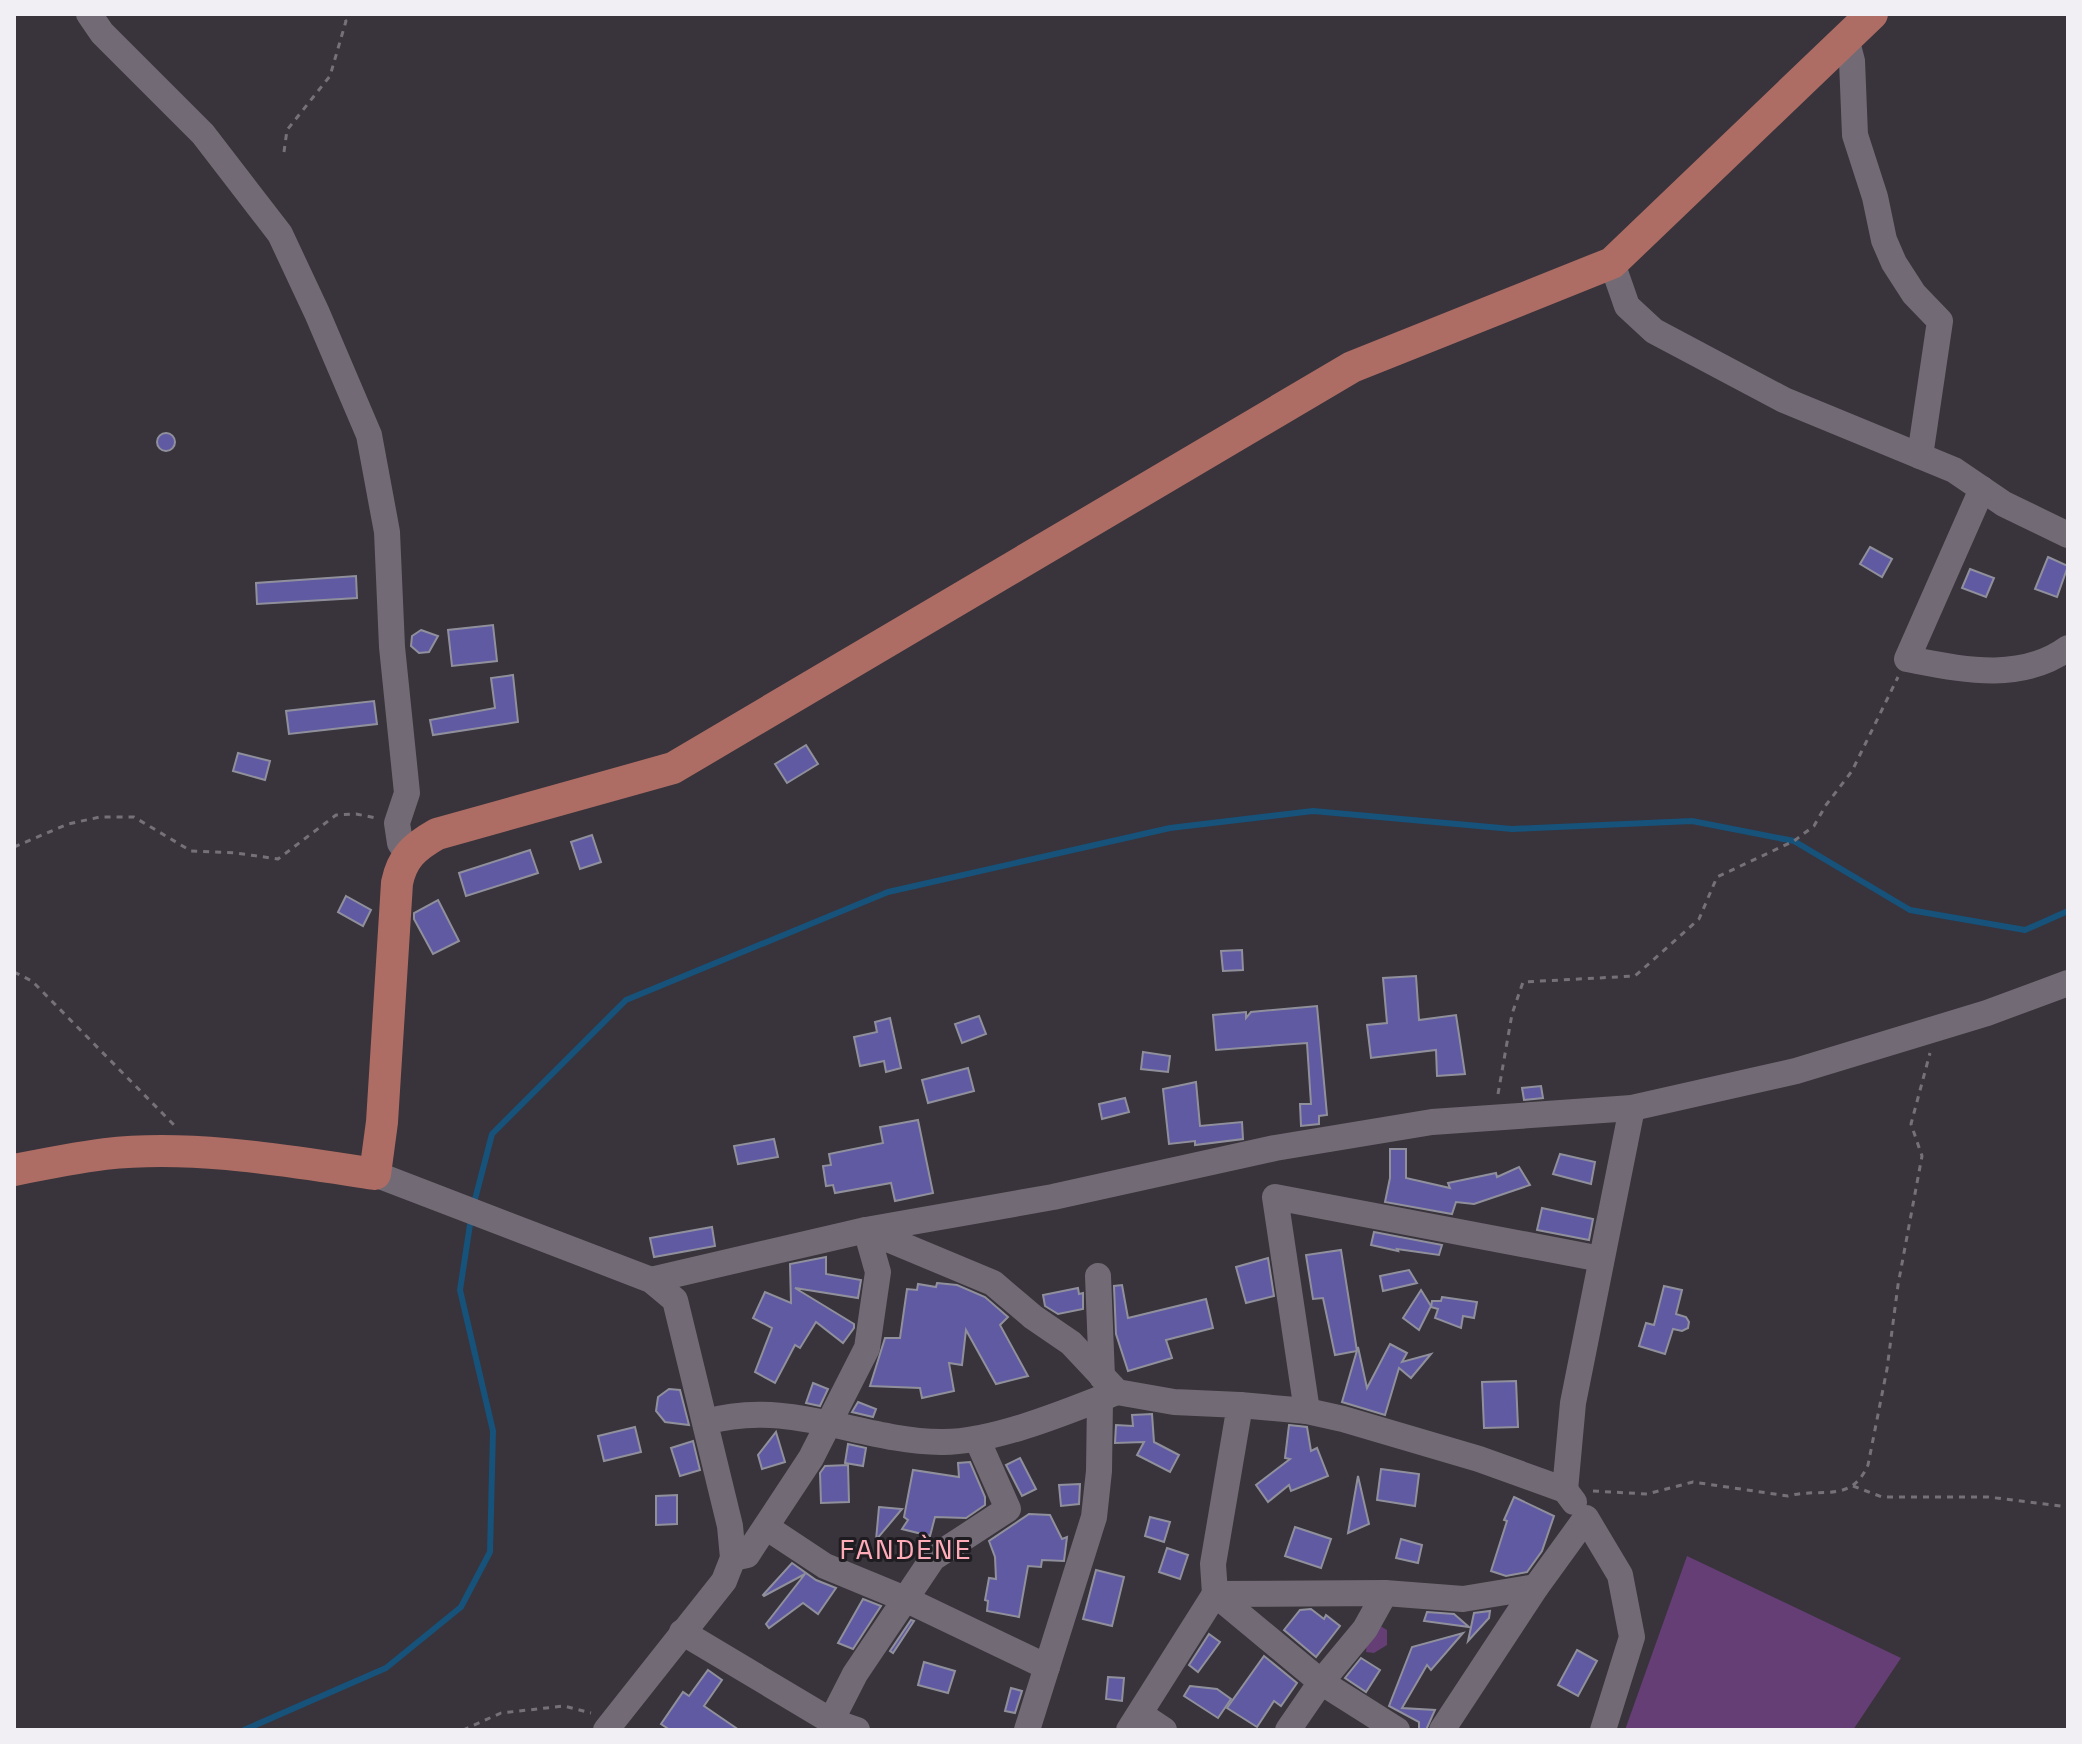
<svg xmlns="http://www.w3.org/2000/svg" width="2082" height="1744" font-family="'Space Grotesk',sans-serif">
	<rect width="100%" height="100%" fill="#39333b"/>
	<g fill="#643e74">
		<path d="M1687 1556 1901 1658 1853 1730H1625Z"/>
		<path d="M1377 1624 1387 1630V1645L1374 1653 1366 1652 1367 1639Z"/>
	</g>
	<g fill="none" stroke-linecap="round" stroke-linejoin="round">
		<g stroke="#16527a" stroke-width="6">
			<path d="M473 1207 492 1134 626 1000 888 892 1170 828 1313 811 1512 829 1692 821 1794 841 1910 910 2025 930 2068 911"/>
			<path d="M244 1730 386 1668 461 1607 490 1552 493 1431 460 1290 471 1218"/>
		</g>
	</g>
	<g fill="#605aa2" stroke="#90909c" stroke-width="2">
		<circle cx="166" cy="442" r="9"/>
		<path d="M1870 547 1892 559 1882 577 1860 564Z"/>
		<path d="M2048 557 2068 566 2057 597 2035 589Z"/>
		<path d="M1970 569 1994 578 1986 597 1962 588Z"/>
		<path d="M356 576 357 598 257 604 256 583Z"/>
		<path d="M493 625 497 661 452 666 448 630Z"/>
		<path d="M421 630 438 636 429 652 419 653 411 646 412 636Z"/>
		<path d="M513 675 518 722 433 735 430 720 495 708 491 678Z"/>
		<path d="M374 701 377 724 289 734 286 711Z"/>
		<path d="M806 745 818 764 787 783 775 764Z"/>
		<path d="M238 753 270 761 265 780 233 771Z"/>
		<path d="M592 835 601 862 580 869 571 842Z"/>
		<path d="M530 850 538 873 466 896 459 873Z"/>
		<path d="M346 896 371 910 363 926 338 912Z"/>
		<path d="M438 900 459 941 433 954 414 919V913Z"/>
		<path d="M1242 950 1243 970 1223 971 1221 951Z"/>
		<path d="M1416 976 1419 1020 1456 1015 1465 1074 1437 1076 1436 1050 1371 1058 1367 1025 1387 1023 1383 978Z"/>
		<path d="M1317 1006 1327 1115 1319 1116V1124L1301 1126 1300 1104H1311L1307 1043 1216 1050 1213 1015 1246 1012V1018L1251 1012Z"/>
		<path d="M979 1016 986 1034 962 1043 955 1024Z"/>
		<path d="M890 1018 901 1068 886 1072 884 1061 860 1066 854 1037 877 1032 875 1022Z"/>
		<path d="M1143 1052 1170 1056 1168 1072 1141 1069Z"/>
		<path d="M968 1068 974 1091 928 1103 922 1080Z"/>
		<path d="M1196 1082 1200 1126 1242 1122 1243 1139 1195 1145V1141L1169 1144 1163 1089Z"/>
		<path d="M1541 1086 1543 1098 1524 1100 1522 1088Z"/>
		<path d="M1125 1098 1129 1112 1102 1119 1099 1104Z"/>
		<path d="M918 1120 933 1193 895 1201 891 1183 835 1193 833 1185 826 1186 823 1166 831 1165 829 1154 883 1143 880 1127Z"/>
		<path d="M774 1139 778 1157 738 1164 734 1146Z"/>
		<path d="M1390 1149H1406V1178L1450 1188 1448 1183 1496 1173 1497 1177 1519 1167 1530 1185 1474 1204 1456 1202 1452 1214 1385 1202 1390 1178Z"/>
		<path d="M1560 1154 1595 1162 1591 1184 1553 1174Z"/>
		<path d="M1542 1208 1593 1219 1589 1240 1537 1230Z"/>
		<path d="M712 1227 715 1246 654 1257 650 1238Z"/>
		<path d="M1374 1232 1442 1245 1439 1255 1397 1249 1398 1251 1371 1245Z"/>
		<path d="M1341 1250 1357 1351 1335 1355 1323 1298 1313 1299 1306 1255Z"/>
		<path d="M826 1257V1274L861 1280 858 1298 795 1288 854 1324V1328L843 1343 816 1322 800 1348 795 1345 775 1383 755 1372 772 1328 753 1318 765 1292 791 1303 790 1264Z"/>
		<path d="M1268 1258 1274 1296 1246 1303 1236 1267Z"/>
		<path d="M1409 1270 1417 1283 1383 1291 1380 1276Z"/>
		<path d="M937 1283 957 1285 985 1297 1008 1317 1000 1325 1028 1376 996 1384 966 1330 962 1365 949 1363 954 1391 922 1398 920 1388 870 1386 885 1338H900L907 1289 917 1290 918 1284 936 1287Z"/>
		<path d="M1122 1285 1128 1318 1206 1299 1213 1328 1166 1340 1172 1358 1128 1371 1116 1334 1114 1286Z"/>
		<path d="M1664 1286 1682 1290 1676 1314 1686 1317 1689 1322 1688 1328 1682 1331 1673 1329 1665 1354 1639 1346 1646 1323 1654 1325Z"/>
		<path d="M1078 1288 1079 1294 1083 1293V1309L1058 1314 1045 1306 1043 1295Z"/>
		<path d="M1421 1290 1431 1306 1419 1330 1403 1318Z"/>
		<path d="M1442 1297 1477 1302 1474 1318 1463 1316 1461 1328 1435 1318 1438 1309 1431 1307 1432 1301H1441Z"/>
		<path d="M1390 1344 1407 1353 1402 1362 1431 1354 1411 1378 1399 1368 1385 1415 1342 1402 1358 1347 1367 1388Z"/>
		<path d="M1516 1381 1518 1427 1484 1428 1482 1382Z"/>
		<path d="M813 1383 828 1389 820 1406 806 1403Z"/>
		<path d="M669 1389 680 1390 689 1425 665 1422 656 1411 658 1397Z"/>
		<path d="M858 1402 876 1409 873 1417 852 1412Z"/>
		<path d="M1152 1414 1154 1442 1179 1455 1170 1472 1137 1455 1144 1442 1115 1443 1116 1425 1133 1426 1132 1415Z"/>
		<path d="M1289 1425 1307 1427 1311 1451 1317 1448 1328 1476 1291 1491 1289 1485 1268 1502 1256 1485 1290 1459 1285 1458Z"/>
		<path d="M635 1427 641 1452 604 1461 598 1436Z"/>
		<path d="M776 1432 785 1462 762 1469 758 1455Z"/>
		<path d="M693 1441 700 1470 680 1476 671 1448Z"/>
		<path d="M848 1444 866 1448 863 1466 845 1463Z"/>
		<path d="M1020 1458 1036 1489 1022 1496 1006 1465Z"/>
		<path d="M970 1462 985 1497V1505L966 1518 935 1517 930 1536 902 1529 908 1520 904 1517 913 1470 959 1477 958 1463Z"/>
		<path d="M848 1465 849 1502 821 1503 820 1473 825 1466Z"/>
		<path d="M1381 1469 1419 1474 1415 1506 1377 1500Z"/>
		<path d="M1358 1476 1369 1524 1348 1533Z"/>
		<path d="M1080 1484 1079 1504 1061 1506 1059 1485Z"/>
		<path d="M677 1495V1524L656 1525V1496Z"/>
		<path d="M1514 1497 1554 1516 1542 1551 1527 1572 1506 1576 1491 1571 1507 1521 1504 1520Z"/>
		<path d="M879 1507 902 1509 876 1540Z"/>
		<path d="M1029 1514 1050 1515 1062 1539 1067 1537 1064 1561 1042 1560 1041 1567 1028 1566 1019 1617 987 1611 988 1601 985 1600 989 1578 996 1579 995 1557 989 1541Z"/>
		<path d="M1150 1517 1170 1522 1164 1542 1145 1536Z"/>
		<path d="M1295 1527 1331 1539 1321 1568 1285 1556Z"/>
		<path d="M1401 1539 1422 1545 1418 1563 1396 1558Z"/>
		<path d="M1167 1548 1188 1555 1180 1579 1159 1572Z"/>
		<path d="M792 1563 816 1580 836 1588 818 1614 803 1603 769 1628 766 1624 805 1574 764 1596 763 1595Z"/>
		<path d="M1096 1570 1124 1577 1112 1626 1083 1619Z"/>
		<path d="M863 1599 881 1606 853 1649 838 1643Z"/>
		<path d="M1311 1609 1324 1619 1326 1615 1340 1626 1316 1657 1284 1630 1300 1610Z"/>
		<path d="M1490 1611 1489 1618 1468 1641 1474 1613Z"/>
		<path d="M1427 1612 1454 1614 1469 1627 1424 1621Z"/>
		<path d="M911 1620 914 1621 893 1653 890 1651Z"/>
		<path d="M1463 1633 1431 1670 1427 1665 1402 1708 1435 1710 1426 1730H1419V1722L1389 1706 1412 1647Z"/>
		<path d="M1209 1634 1220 1642 1198 1672 1189 1665Z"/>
		<path d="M1577 1650 1597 1661 1578 1696 1558 1685Z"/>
		<path d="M1264 1656 1297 1683 1281 1706 1274 1701 1257 1727 1227 1708Z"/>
		<path d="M1361 1658 1380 1670 1366 1692 1345 1678Z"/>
		<path d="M924 1662 955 1671 948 1693 918 1685Z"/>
		<path d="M708 1670 722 1680 704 1706 739 1730H670L661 1724 683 1692 689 1696Z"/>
		<path d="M1108 1677 1124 1678 1122 1701 1106 1699Z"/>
		<path d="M1190 1686 1217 1689 1231 1699 1218 1718 1184 1696Z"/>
		<path d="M1011 1688 1022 1691 1015 1713 1005 1711Z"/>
	</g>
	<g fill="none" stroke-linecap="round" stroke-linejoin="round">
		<g stroke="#767178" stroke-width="3" stroke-dasharray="6 6" stroke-linecap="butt">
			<path d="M284 152 287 130 330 76 346 21 340 14"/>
			<path d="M14 847 68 824 100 817H134L191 851 236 853 278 859 336 815 356 814 376 818"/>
			<path d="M14 972 32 981 176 1127"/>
			<path d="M1498 1094 1512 1014 1523 982 1635 976 1699 919 1717 877 1794 841 1814 826 1826 805 1852 771 1898 677"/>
			<path d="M1853 1486 1882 1497H1988L2068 1507"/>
			<path d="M1593 1491 1647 1494 1693 1482 1788 1496C1822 1487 1851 1504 1868 1465L1887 1369 1898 1285 1922 1156 1911 1124 1930 1053"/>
			<path d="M463 1730 501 1713 564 1706 591 1713"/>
		</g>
		<g stroke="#726b75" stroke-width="26">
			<path d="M89 14 102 33 203 134 280 234 317 313 369 435 387 532 392 647 407 793 397 823 400 843 408 854"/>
			<path d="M1846 38 1852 61 1855 135 1875 197 1884 240 1894 263 1914 294 1940 321 1920 456"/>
			<path d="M1612 263 1627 306 1654 331 1784 400 1954 470 2004 504 2068 535"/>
			<path d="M1982 489 1907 659C1961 669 2020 683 2068 648"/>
			<path d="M375 1174 651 1280 675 1300 730 1526 733 1558 724 1581 606 1730"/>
			<path d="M1098 1276 1102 1377"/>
			<path d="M651 1280 866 1230 1053 1197 1275 1148 1432 1122 1632 1108 1796 1071 1987 1013 2068 983"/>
			<path d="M1117 1392 1174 1402 1240 1405 1213 1564 1215 1594 1385 1593 1463 1599 1536 1587"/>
			<path d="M1240 1405 1307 1411 1343 1419 1479 1459 1565 1490 1574 1502"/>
			<path d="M1307 1411 1275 1197 1601 1259"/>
			<path d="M706 1422C789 1398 860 1441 941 1442 992 1443 1069 1411 1117 1392L1071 1343 1033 1317 993 1283 866 1230 878 1272 867 1348 811 1458 747 1555 733 1558"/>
			<path d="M1565 1490 1573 1403 1632 1108"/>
			<path d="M766 1527 825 1566 905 1599 1047 1667"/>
			<path d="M682 1632 831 1721 855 1674 933 1558 1008 1509 977 1439"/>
			<path d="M1140 1714 1164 1730"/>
			<path d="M831 1721 857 1730"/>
			<path d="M1027 1730 1094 1517 1099 1471 1100 1399"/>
			<path d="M1129 1730 1215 1594 1321 1682 1397 1730"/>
			<path d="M1288 1730 1321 1682 1365 1629 1385 1593"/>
			<path d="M1442 1730 1536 1587 1586 1518 1620 1575 1632 1637 1603 1730"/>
		</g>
		<path stroke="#ad6d64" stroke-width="32" d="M14 1170C44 1164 75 1158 105 1154 193 1144 288 1161 375 1174L382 1122 397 883C402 858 414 847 437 834L673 768 1352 367 1612 263 1872 14"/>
	</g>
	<g text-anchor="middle" stroke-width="6" stroke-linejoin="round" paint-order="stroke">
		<g font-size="28" letter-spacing="2" fill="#ffabb8" stroke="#1e1c20">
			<text x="906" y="1559">FANDÈNE</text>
		</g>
	</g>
	<rect width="2082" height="1744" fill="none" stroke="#f2eff4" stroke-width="32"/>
</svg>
